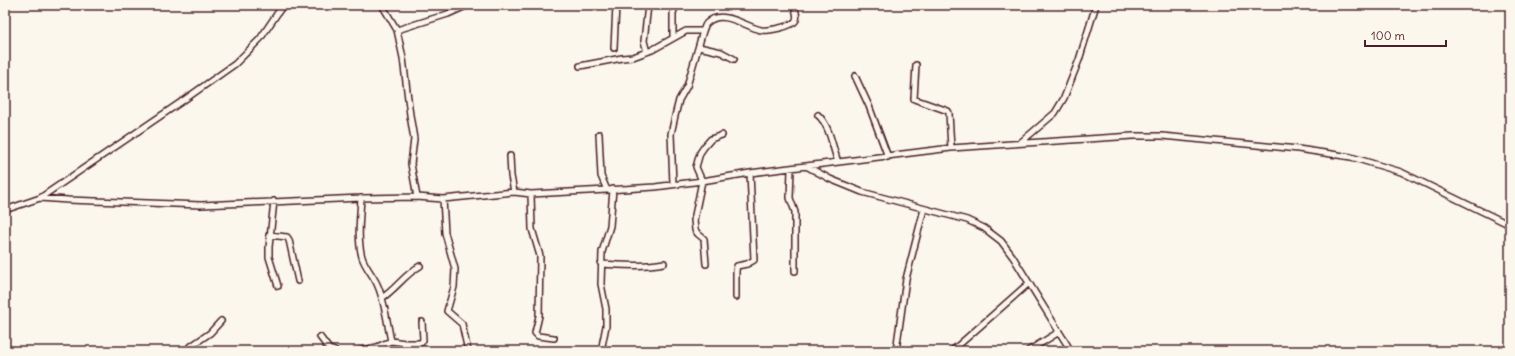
<svg xmlns="http://www.w3.org/2000/svg" width="1515" height="356" viewBox="0 0 1515 356" font-family="Delius,sans-serif">
<style>
.lines{fill:none;stroke-linecap:round;stroke-linejoin:round}
.street-casing{stroke:#4a1f2b;stroke-width:8}
.street{stroke:#fbf7ec;stroke-width:5}
</style>
<rect width="100%" height="100%" fill="#fbf7ec"/>
<filter id="ink" filterUnits="userSpaceOnUse"><feTurbulence type="fractalNoise" baseFrequency=".025" numOctaves="2"/><feDisplacementMap in="SourceGraphic" scale="8" xChannelSelector="R" yChannelSelector="G"/><feConvolveMatrix kernelMatrix="1 2 1 2 8 2 1 2 1" color-interpolation-filters="sRGB"/></filter>
<g filter="url(#ink)">
<g class="lines">
<g class="street-casing">
<path id="street" d="M382,5L397,30L403,58L410,115L414,139L411,164L417,197
M397,30L448,14L468,5
M673,38V13L676,5
M699,47L721,52L734,59
M614,48L616,5
M647,52L644,41L648,5
M916,65L914,99L948,111L949,113L951,148
M580,66L622,58L633,57L652,50L686,31H703
M855,76L869,106L888,157
M818,115C830,126 832,146 838,162
M599,134L601,176L607,190
M1020,143L1055,113L1064,98L1079,60L1096,5
M510,156L511,176L514,192
M808,167L830,179L862,192L967,220L984,228L1001,241L1013,257L1071,351
M791,169L790,198L795,212V271
M673,184L671,134L675,116L679,100L687,86L703,31C704,29 705,24 707,23C722,8 746,27 761,30C767,31 793,27 796,20C798,15 795,10 794,5
M531,194L532,229L540,256L539,316L535,333L538,336L554,338
M40,198L184,100L235,64L260,39L283,5
M361,198C360,217 357,239 362,257C365,267 373,275 377,284C385,301 387,323 391,341L405,343H421L423,340L422,322
M443,199L445,233L455,269L454,287L447,311L462,324L468,351
M274,201L269,247V257L278,286
M5,210L40,198L68,200L201,205L361,198L417,197L443,199L514,192L531,194L607,190L655,187L702,181L750,173L951,148L1133,136H1162L1298,149L1351,157L1401,172L1510,225
M269,235L287,237L289,240L298,281
M601,264C622,265 643,267 664,263
M706,264L704,239L698,234L695,230L694,220L702,181L696,167L700,153L704,147L711,139L722,135
M736,297V271L737,266L747,264L754,260L750,173
M382,298C396,289 405,274 420,266
M320,337L329,349L335,351
M184,351L210,333L221,321
M359,351L377,347L391,341
M601,351L606,326V309L601,284L602,252L610,226L613,189
M896,351L906,279L924,209
M952,351L1029,283
M1028,351L1059,332"/>
</g>
<use href="#street" class="street"/>
</g>
</g>
<rect width="1515" height="356" fill="none" stroke="#fbf7ec" stroke-width="20"/>
<rect x="10" y="10" width="1495" height="336" fill="none" stroke="#4a1f2b" stroke-width="1.5" filter="url(#ink)"/>
<path d="M1365 40v6h81v-6" fill="none" stroke="#4a1f2b" stroke-width="2"/>
<text x="1371" y="40" font-size="12" fill="#4a1f2b" stroke="#fbf7ec" stroke-width="3" paint-order="stroke">100 m</text>
</svg>
